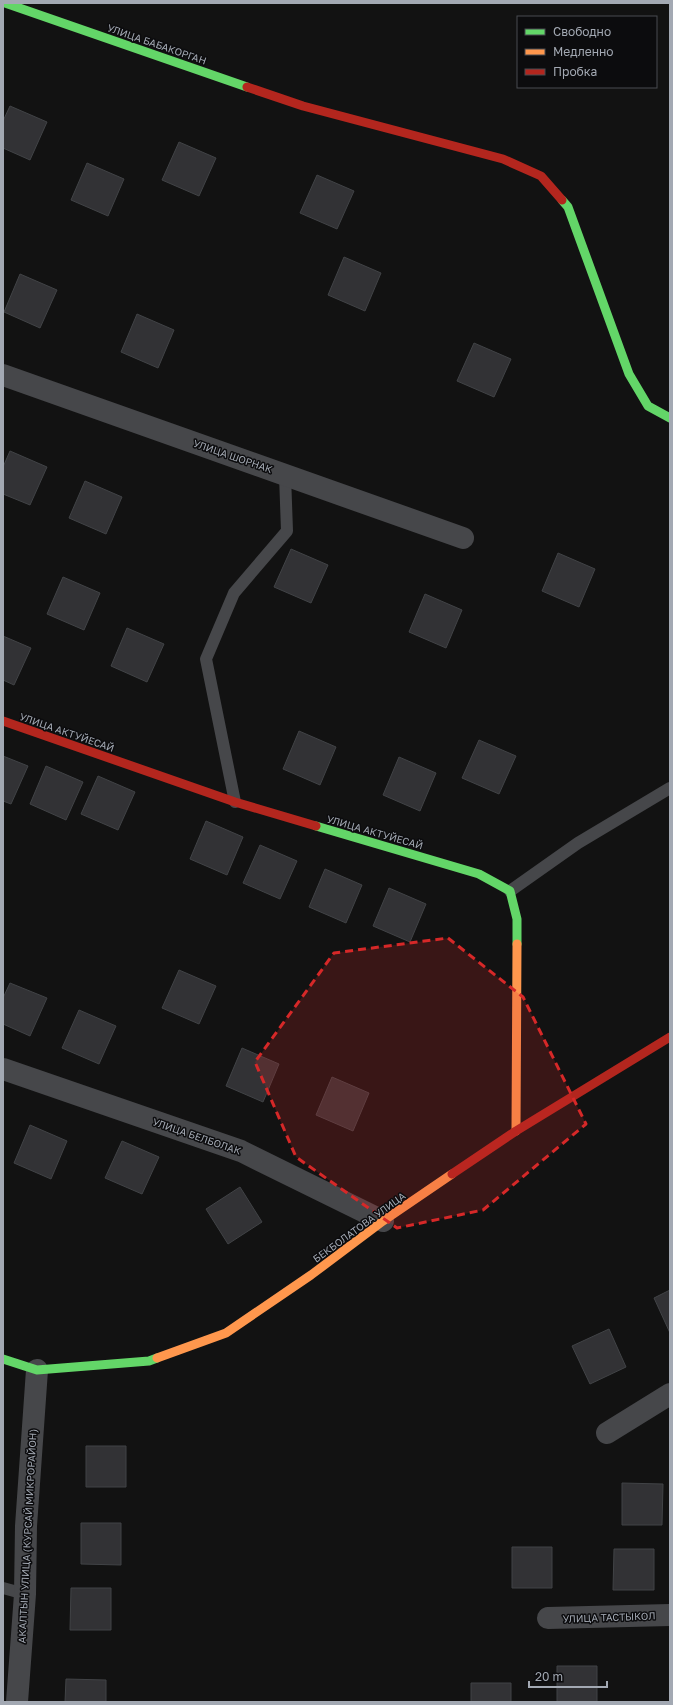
<svg xmlns="http://www.w3.org/2000/svg" width="673" height="1705" viewBox="0 0 673 1705" font-family="'Golos Text',sans-serif">
<style>
.building{fill:#323235;stroke:#414346}
.lines{fill:none;stroke-linecap:round;stroke-linejoin:round}
.lane{stroke:#46474a;stroke-width:12}
.street{stroke:#46474a;stroke-width:22}
.fast{stroke:#63d668;stroke-width:9}
.slow{stroke:#ff974d;stroke-width:9}
.jam{stroke:#b3261e;stroke-width:9}
.marked{fill:#d62828;fill-opacity:0.2;stroke:#d62828;stroke-width:3;stroke-dasharray:8 5;stroke-linejoin:round}
.labels{text-anchor:middle;dominant-baseline:central;stroke-width:3;stroke-linejoin:round;paint-order:stroke}
.street-label{font-size:10px;fill:#a3a9b3;stroke:#0c0c0e}
</style>
<rect width="100%" height="100%" fill="#121212"/>
<path class="building" d="M10,106L47,122L30,160L3,148V121Z
M179,142L216,158L199,196L162,180Z
M87,163L124,179L108,216L71,200Z
M317,175L354,191L337,229L300,213Z
M344,257L381,273L365,311L328,295Z
M20,274L57,290L40,328L4,312Z
M137,314L174,330L158,368L121,352Z
M474,343L511,359L494,397L457,381Z
M10,451L47,467L30,505L3,494V467Z
M85,481L122,497L106,534L69,518Z
M291,549L328,565L311,603L274,587Z
M558,553L595,569L579,607L542,591Z
M63,577L100,593L84,630L47,614Z
M425,594L462,610L446,648L409,632Z
M127,628L164,644L147,682L111,666Z
M3,636L31,648L14,685L3,680Z
M299,731L336,747L320,785L283,769Z
M479,740L516,756L499,794L462,778Z
M3,756L28,766L11,804L3,801Z
M399,757L436,773L420,811L383,795Z
M46,766L83,782L66,820L30,804Z
M98,776L135,792L118,830L81,814Z
M206,821L243,837L227,875L190,859Z
M260,845L297,861L280,899L243,883Z
M325,869L362,885L346,923L309,907Z
M389,888L426,904L410,942L373,926Z
M179,970L216,986L199,1024L162,1008Z
M10,983L47,998L30,1036L3,1024V998Z
M79,1010L116,1026L99,1064L62,1048Z
M242,1048L279,1064L263,1102L226,1086Z
M332,1077L369,1093L353,1131L316,1115Z
M30,1125L67,1141L51,1179L14,1163Z
M122,1141L159,1157L142,1194L105,1178Z
M240,1187L262,1222L228,1244L206,1209Z
M670,1290V1333L654,1298Z
M609,1329L626,1367L590,1384L572,1346Z
M86,1446H126V1487H86Z
M622,1483L663,1484L662,1525H622Z
M81,1523H121V1565L81,1564Z
M512,1547H552V1588H512Z
M614,1549H654V1590H613Z
M71,1588H111V1630H70Z
M557,1666H597V1702H557Z
M66,1679L106,1680V1702H65Z
M471,1683H511V1702H471Z"/>
<g class="lines">
<path class="lane" d="M235,802L206,659L234,593L287,531L285,475
M510,891L578,843L670,788
M3,1588L25,1594"/>
<path class="street" d="M3,375L463,538
M3,1069L241,1151L383,1221
M607,1433L670,1394
M548,1618L670,1615
M17,1702L25,1594L26,1526L37,1370"/>
<path class="fast" d="M5,3L247,87
M562,200L568,207L629,374L648,406L670,418
M316,826L479,874L510,891L517,919V944
M3,1359L37,1370L149,1361L157,1358"/>
<path class="slow" d="M516,1131L517,944
M157,1358L226,1333L311,1275L383,1221L452,1174"/>
<path class="jam" d="M247,87L303,106L503,159L541,176L562,200
M3,721L235,802L316,826
M452,1174L516,1131L670,1037"/>
</g>
<path class="marked" d="M448,938L523,997L586,1124L483,1210L397,1228L296,1157L255,1062L334,953Z"/>
<g class="labels">
<g class="street-label">
<text transform="translate(157 44) rotate(19)">УЛИЦА БАБАКОРГАН</text>
<text transform="translate(233 456) rotate(19)">УЛИЦА ШОРНАК</text>
<text transform="translate(67 732) rotate(19)">УЛИЦА АКТУЙЕСАЙ</text>
<text transform="translate(375 832) rotate(16)">УЛИЦА АКТУЙЕСАЙ</text>
<text transform="translate(197 1136) rotate(19)">УЛИЦА БЕЛБОЛАК</text>
<text transform="translate(359 1227) rotate(-36)">БЕКБОЛАТОВА УЛИЦА</text>
<text transform="translate(27 1536) rotate(-87)">АКАЛТЫН УЛИЦА (КУРСАЙ МИКРОРАЙОН)</text>
<text transform="translate(609 1617) rotate(-2)">УЛИЦА ТАСТЫКОЛ</text>
</g>
</g>
<rect width="673" height="1705" fill="none" stroke="#a3a9b3" stroke-width="8"/>
<rect x="517" y="16" width="140" height="72" fill="#0c0c0e" stroke="#484b50"/>
<rect x="525" y="29" width="20" height="6" fill="#63d668" stroke="#484b50"/>
<text x="553" y="36" font-size="12" fill="#a3a9b3">Свободно</text>
<rect x="525" y="49" width="20" height="6" fill="#ff974d" stroke="#484b50"/>
<text x="553" y="56" font-size="12" fill="#a3a9b3">Медленно</text>
<rect x="525" y="69" width="20" height="6" fill="#b3261e" stroke="#484b50"/>
<text x="553" y="76" font-size="12" fill="#a3a9b3">Пробка</text>
<path d="M529 1681v6h78v-6" fill="none" stroke="#a3a9b3" stroke-width="2"/>
<text x="535" y="1681" font-size="12" fill="#a3a9b3" stroke="#0c0c0e" stroke-width="3" paint-order="stroke">20 m</text>
</svg>
